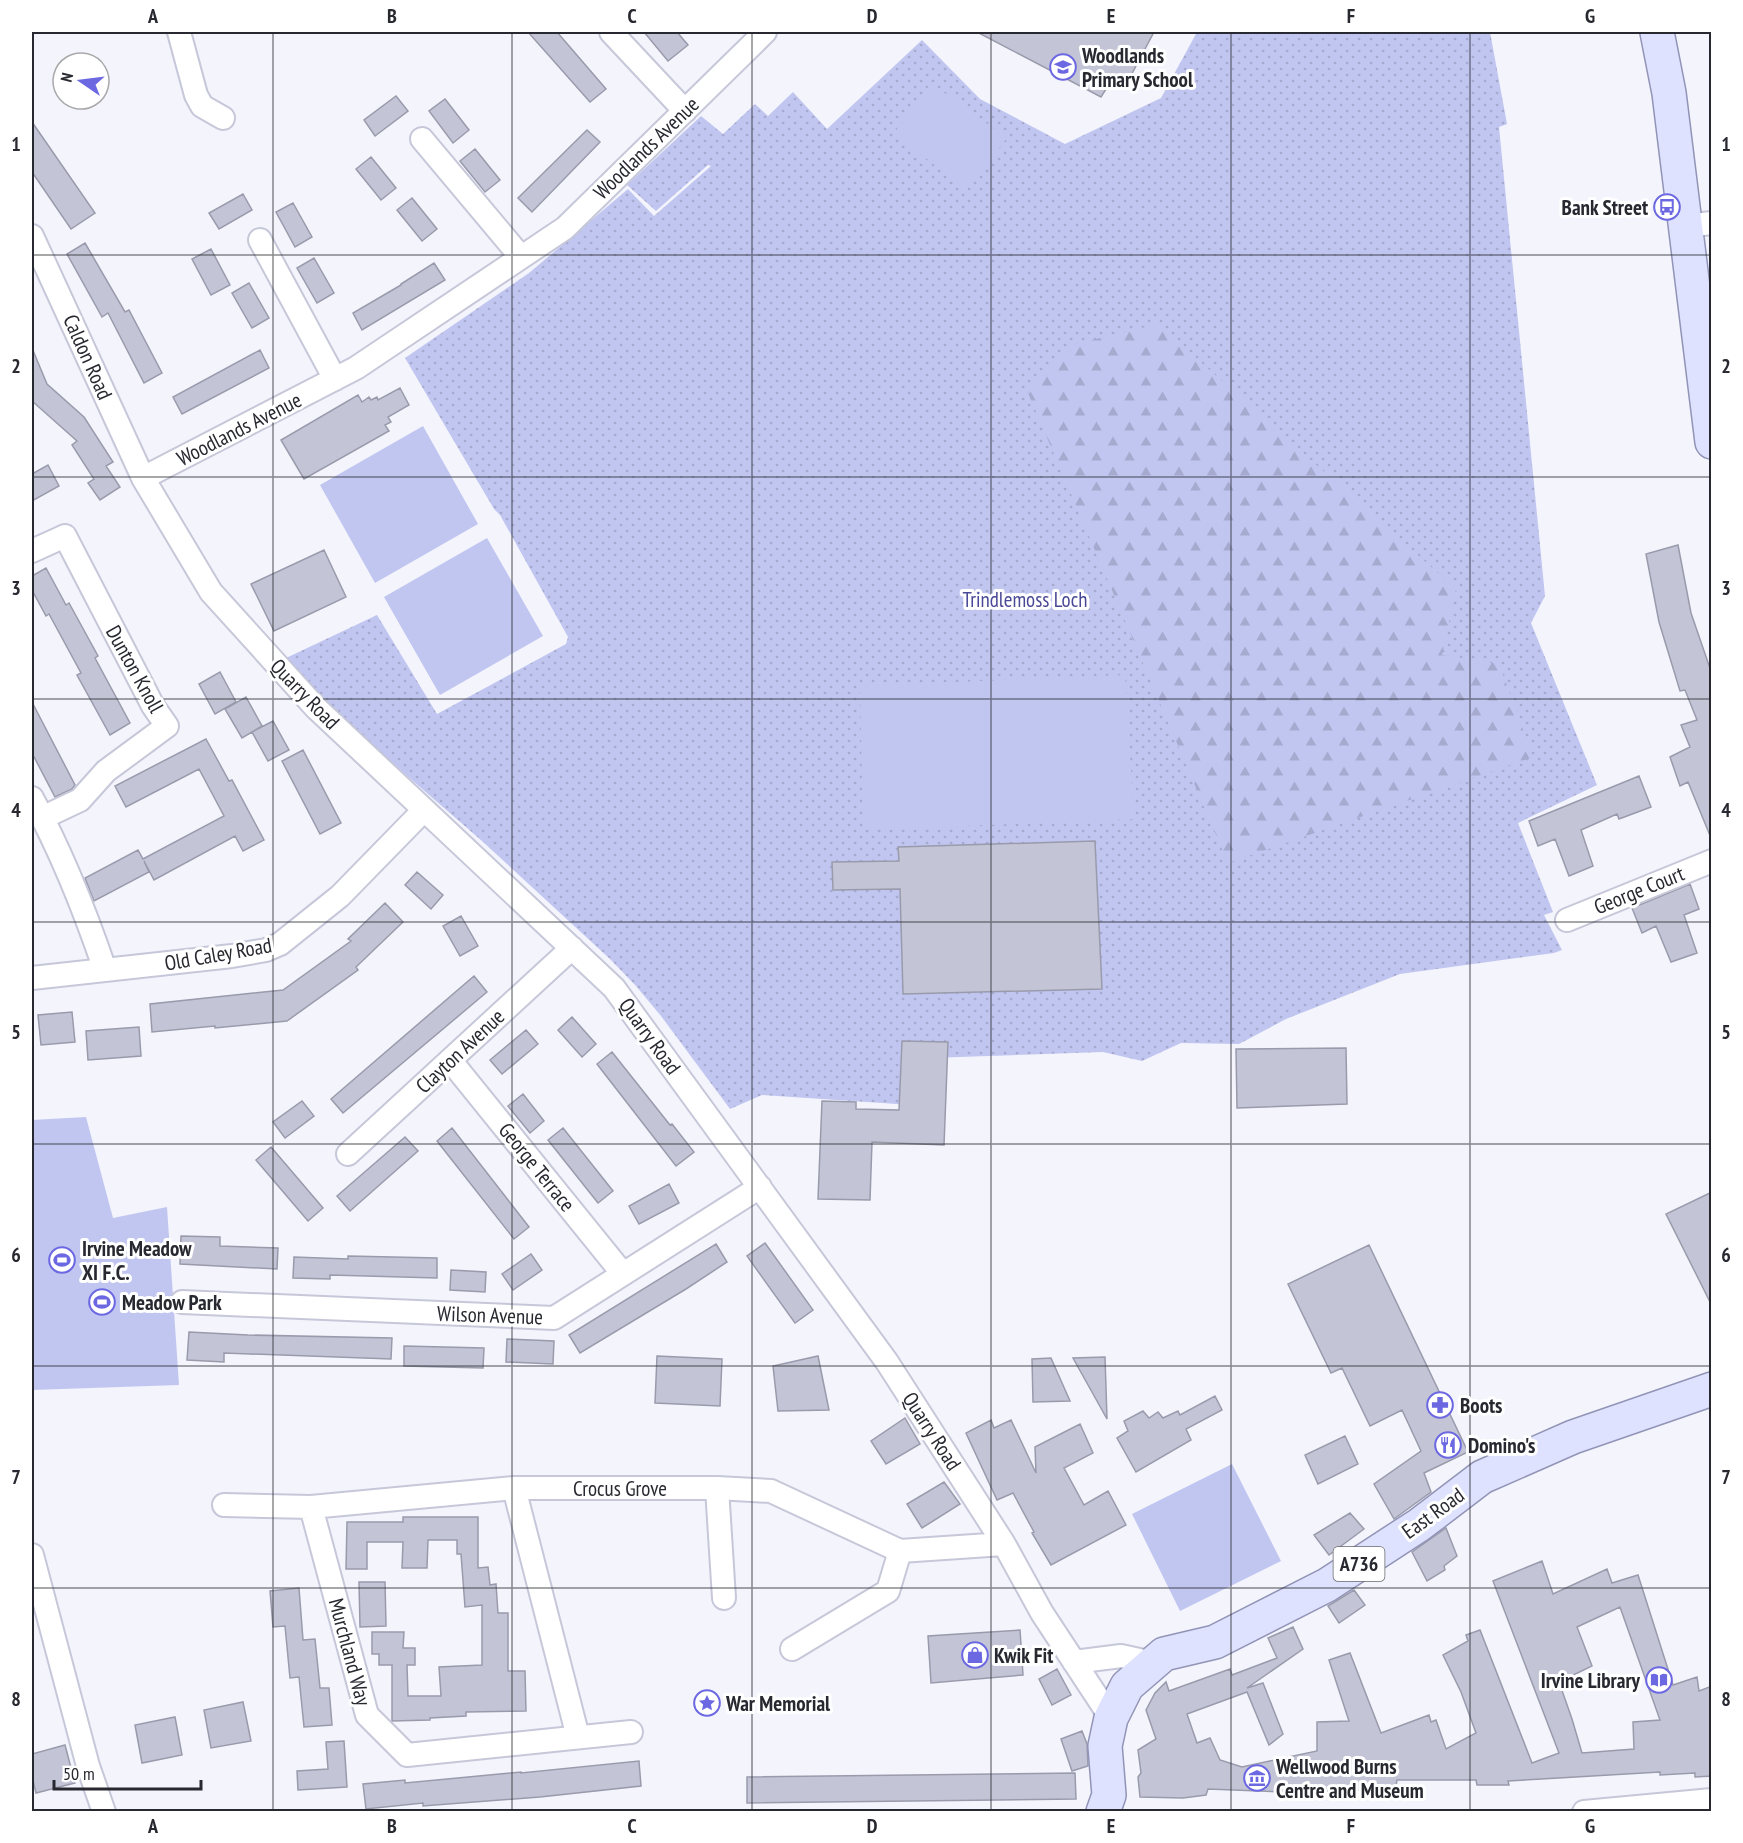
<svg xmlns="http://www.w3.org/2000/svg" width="1743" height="1843" viewBox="0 0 1743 1843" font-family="'PT Sans Narrow',sans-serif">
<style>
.green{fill:url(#green-dots)}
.forest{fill:url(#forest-firs)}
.pitch{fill:#c1c6f1}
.building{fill:#c3c5d6;stroke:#999bac;stroke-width:1.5;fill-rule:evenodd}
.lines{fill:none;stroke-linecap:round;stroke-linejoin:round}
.street-casing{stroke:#c6c8d9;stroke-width:26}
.primary-casing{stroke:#9194b6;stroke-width:36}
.street{stroke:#fff;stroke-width:22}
.primary{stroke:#dfe2fe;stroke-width:33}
.grid{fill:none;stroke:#282930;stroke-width:1.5;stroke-opacity:0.55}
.labels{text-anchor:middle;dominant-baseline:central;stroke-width:6;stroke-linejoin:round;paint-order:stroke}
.shield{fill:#fff;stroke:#68696e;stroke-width:1.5}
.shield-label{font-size:20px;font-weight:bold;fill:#282930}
.poi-label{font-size:21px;font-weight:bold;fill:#282930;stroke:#fff;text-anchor:start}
.street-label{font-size:21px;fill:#282930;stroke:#fff}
.park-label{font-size:21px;fill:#4a4997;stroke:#fff}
.neatline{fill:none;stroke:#282930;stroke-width:2}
.grid-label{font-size:20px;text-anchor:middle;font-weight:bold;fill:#282930}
</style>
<defs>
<pattern id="green-dots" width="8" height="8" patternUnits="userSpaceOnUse" patternTransform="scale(1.5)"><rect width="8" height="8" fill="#c1c6f1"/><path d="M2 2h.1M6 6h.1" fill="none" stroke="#a6aacf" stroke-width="1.8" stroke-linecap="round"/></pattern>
<pattern id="forest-firs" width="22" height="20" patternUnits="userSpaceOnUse" patternTransform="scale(1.5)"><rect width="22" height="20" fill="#c1c6f1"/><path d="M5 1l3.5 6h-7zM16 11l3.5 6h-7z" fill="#a6aacf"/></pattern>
</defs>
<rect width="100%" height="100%" fill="#f4f4fc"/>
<path class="green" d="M1197,32H1490L1507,124L1499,127L1545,596L1531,623L1597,785L1518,823L1553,912L1544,915L1562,950L1554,953L1400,974L1286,1019L1239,1044L1181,1043L1142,1061L1103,1052L930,1058L912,1105L762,1095L730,1109L661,1016L636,986L610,959L482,841L321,701L284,659L377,615L437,714L566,644L568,637L500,515L494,509L405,358L529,273L628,189L654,216L711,166L708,165L656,211L627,185L701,116L723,134L755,104L768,116L793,92L827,129L922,40L980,99L1065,144L1161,98Z"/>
<path class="forest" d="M1158,324L1456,589L1442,655L1499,664L1533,757L1228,863L1028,393L1067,346Z"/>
<path class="pitch" d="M931,83L1007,138L966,190L894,133Z
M423,426L478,524L375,583L320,485Z
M487,538L543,636L440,695L384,597Z
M1125,675L1134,819L863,830L860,686Z
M86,1117L113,1218L167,1207L179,1385L32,1390V1120Z
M1232,1464L1281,1561L1180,1611L1132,1514Z"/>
<path class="building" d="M528,32H557L606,89L590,102Z
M644,32H677L688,45L668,61Z
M977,32H1154L1128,81L1115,75L1101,97Z
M396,96L408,111L375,136L364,120Z
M445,99L469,130L453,143L429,111Z
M32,122L95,213L71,229L32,172Z
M587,130L600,142L532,212L518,198Z
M475,149L500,180L485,192L460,161Z
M371,157L396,188L381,200L356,169Z
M243,194L252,210L219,229L209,213Z
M412,198L437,229L422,241L397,210Z
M293,203L312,237L295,247L276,212Z
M85,243L125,312L129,310L162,373L144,383L108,313L102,317L67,254Z
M211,249L230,285L211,295L192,259Z
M314,258L334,293L317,303L297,268Z
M434,263L445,280L362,330L353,313L401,285V284Z
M249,283L269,318L252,328L232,293Z
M32,348L47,384L84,417L113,462L106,466L120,487L100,500L88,483L94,479L72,445L77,441L32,401Z
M260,350L269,368L182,414L173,397Z
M400,388L409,405L388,417L391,422L385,425L389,431L304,479L281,440L358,395L362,402L369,397L371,400L377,397L378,400Z
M48,465L59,486L32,501V474Z
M1678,545L1691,613L1712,674L1711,838L1688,782L1680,786L1670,757L1690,747L1681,725L1697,720L1685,690L1680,691L1659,622L1646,554Z
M324,550L346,597L274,631L251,584Z
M46,568L66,605L69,603L98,656L95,658L130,723L110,735L77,675L81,673L49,614L46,616L32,590V576Z
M220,672L236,702L215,714L199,684Z
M246,697L262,726L242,738L225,709Z
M32,702L75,785L72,789L55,797L32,753Z
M273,721L289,750L268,761L252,732Z
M206,739L229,781L232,780L264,840L243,851L235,836L154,880L144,861L149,872L94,901L85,878L138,850L143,859L224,816L199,769L126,807L115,786Z
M303,750L341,823L320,834L282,761Z
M1639,776L1651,807L1619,819L1617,814L1581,830L1593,866L1569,876L1555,839L1538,846L1529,821Z
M1095,841L1102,989L903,994L900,889L833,890L832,862L899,861L898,847Z
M417,872L443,895L431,909L405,885Z
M1690,884L1699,909L1684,915L1697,953L1671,962L1656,926L1642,933L1632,908Z
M385,903L403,922L356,967L358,970L287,1021L215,1028V1026L152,1032L150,1004L283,990L351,941L348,939Z
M461,916L478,946L460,956L443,926Z
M474,976L487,992L343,1113L331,1099Z
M72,1012L75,1042L41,1045L38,1015Z
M572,1017L596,1044L582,1057L558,1030Z
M139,1027L141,1056L88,1060L86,1031Z
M526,1030L538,1044L502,1074L490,1060Z
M902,1041L948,1042L944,1145L872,1142L870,1200L818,1199L822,1101L856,1102V1109L899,1110Z
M1346,1048L1347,1104L1237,1108L1236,1049Z
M612,1052L670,1125L672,1124L694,1152L676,1166L597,1064Z
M523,1094L544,1121L530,1133L508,1106Z
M302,1101L314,1116L285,1138L273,1122Z
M452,1128L529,1227L514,1239L437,1141Z
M563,1128L613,1191L598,1203L548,1140Z
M405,1137L418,1151L350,1211L337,1196Z
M271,1147L323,1208L308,1221L256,1160Z
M669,1184L679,1203L639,1224L629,1206Z
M1712,1192V1306L1666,1214Z
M181,1236L220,1237V1246L278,1248L277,1269L180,1264Z
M765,1243L813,1310L795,1323L747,1256Z
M716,1244L727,1262L686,1289L580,1353L569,1335Z
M1369,1245L1468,1452L1424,1473L1431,1492L1394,1519L1374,1484L1421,1451L1402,1410L1370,1426L1342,1368L1331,1373L1288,1284Z
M531,1254L542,1270L513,1290L502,1274Z
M348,1256L437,1258V1278L330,1275V1279L293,1278L294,1257L348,1259Z
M451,1270L486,1272L485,1292L450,1290Z
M189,1332L248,1335L392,1338L391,1359L224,1353V1362L187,1360Z
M507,1339L554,1341L553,1364L506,1362Z
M404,1346L484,1348L483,1368L404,1366Z
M657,1356L722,1359L720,1406L655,1403Z
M818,1356L829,1410L778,1411L773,1366Z
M1105,1357L1107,1419L1073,1358Z
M1051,1358L1070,1401L1033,1402L1032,1359Z
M1215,1396L1222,1410L1186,1429L1191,1440L1136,1472L1117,1438L1128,1431L1124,1421L1143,1411L1149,1418L1158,1412L1163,1418L1178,1411L1180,1415Z
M905,1418L920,1444L886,1464L871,1441Z
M991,1420L994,1428L1011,1420L1036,1473L1035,1447L1080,1424L1093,1453L1064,1468L1084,1505L1108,1491L1126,1525L1051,1565L1032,1533L1034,1532L1013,1493L997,1500L966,1433Z
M1345,1436L1358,1464L1318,1484L1305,1455Z
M944,1482L960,1504L922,1528L907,1504Z
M1350,1513L1364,1529L1329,1555L1314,1535Z
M403,1517H478V1568L488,1567L490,1585L496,1584L498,1613H508V1671H525L526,1711L466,1712V1716L430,1718V1720L392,1721V1665H379V1654H372V1632H404L403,1648H415V1665H407L408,1696H441L439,1667L482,1665V1605L465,1607L461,1554H457V1540H428L427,1568H402L403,1542H367V1569H346L347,1522H403Z
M1446,1528L1457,1556L1444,1566L1445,1570L1427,1581L1412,1552Z
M1542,1561L1553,1594L1607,1569L1612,1583L1638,1575L1673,1685L1697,1677L1699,1691L1712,1686V1776L1695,1777V1773L1660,1775V1772L1508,1781L1509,1785H1477L1476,1780H1397L1396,1786L1362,1787L1363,1790L1312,1792V1788L1285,1792L1208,1789L1206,1795L1183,1798L1140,1797L1138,1777L1141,1773L1138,1750L1156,1739L1146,1710L1155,1693L1166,1682L1169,1691L1230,1669L1232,1675L1277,1658L1268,1638L1293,1627L1303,1649L1247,1688L1263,1683L1283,1734L1269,1745L1247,1692L1187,1714L1197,1743L1210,1738L1220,1760L1242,1767L1317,1751V1722L1349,1721L1329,1660L1350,1653L1381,1733L1429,1715L1431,1722L1436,1720L1446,1749L1476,1733L1461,1692L1443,1655L1468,1641L1466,1635L1480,1630L1532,1763L1559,1753L1493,1581ZM1620,1607L1660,1720L1633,1722L1634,1749L1582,1753L1572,1719L1559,1682L1592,1666L1577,1627Z
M359,1582H385L386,1626L360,1627Z
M299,1588L303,1640L315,1639L320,1688H329L332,1725L304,1727L299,1677L290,1678L285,1626L273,1627L270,1591Z
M1354,1590L1365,1605L1339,1623L1328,1606Z
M1020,1630L1023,1675L931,1683L928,1636Z
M1057,1669L1071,1695L1052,1705L1039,1679Z
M243,1702L251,1741L211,1748L204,1710Z
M175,1717L182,1755L142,1763L135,1725Z
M1082,1731L1087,1744L1088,1766L1072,1771L1061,1739Z
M344,1741L347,1787L298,1790L297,1771L328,1769L326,1742Z
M65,1745L75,1783L36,1793L32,1776V1754Z
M639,1761L641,1786L540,1797L423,1806V1803L366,1809L363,1784L405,1780V1783L521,1772V1773Z
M1075,1773L1076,1799L747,1803V1777Z"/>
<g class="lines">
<g class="street-casing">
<path id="street" d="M179,32L196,95L202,106L223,118
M611,32L685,111
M422,139L521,257
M1685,226L1712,223
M32,236L143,478L211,592L316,708L614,988L887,1362L1004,1544L1042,1613L1111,1718
M260,240L335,379
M143,478L356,368L565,228L765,32
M32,551L65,536L153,706L167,726L106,771L80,800L42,818
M32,798C62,853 85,911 105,970
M1567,920L1712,861
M32,978L232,956L266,950L280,944L340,896L424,810
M450,1060L623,1274
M348,1154L572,948
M182,1302L554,1318L760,1187
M514,1488L578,1737
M717,1488L724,1598
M224,1505L311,1507L514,1488H717L771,1491L900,1551L1004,1544
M311,1507L367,1715L407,1755L631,1732
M32,1555L88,1766L104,1812
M792,1649L888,1591L900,1551
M1074,1662L1121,1656L1153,1663
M1584,1812L1712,1800"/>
</g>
<g class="primary-casing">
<path id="primary" d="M1657,32L1669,93L1712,442
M1103,1812L1109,1795L1105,1746L1111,1718L1127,1686L1164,1654L1215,1642L1327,1585L1419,1525L1482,1477L1573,1437L1712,1389"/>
</g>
<use href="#street" class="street"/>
<use href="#primary" class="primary"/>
</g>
<path class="grid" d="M273,32V1812M512,32V1812M752,32V1812M991,32V1812M1231,32V1812M1470,32V1812M32,255H1712M32,477H1712M32,699H1712M32,922H1712M32,1144H1712M32,1366H1712M32,1588H1712"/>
<defs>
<g id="school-ring" transform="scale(1.35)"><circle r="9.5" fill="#fff" stroke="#6c68e2" stroke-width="1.5"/><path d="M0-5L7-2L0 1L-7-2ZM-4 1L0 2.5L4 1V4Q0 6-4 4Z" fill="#6c68e2"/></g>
<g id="bus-ring" transform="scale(1.35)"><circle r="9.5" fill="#fff" stroke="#6c68e2" stroke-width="1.5"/><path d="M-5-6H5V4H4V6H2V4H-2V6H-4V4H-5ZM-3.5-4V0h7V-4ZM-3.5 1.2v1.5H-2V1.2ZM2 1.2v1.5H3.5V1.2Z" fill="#6c68e2"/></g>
<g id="stadium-ring" transform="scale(1.35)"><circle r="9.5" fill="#fff" stroke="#6c68e2" stroke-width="1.5"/><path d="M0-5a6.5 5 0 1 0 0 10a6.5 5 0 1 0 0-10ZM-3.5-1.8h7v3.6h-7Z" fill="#6c68e2"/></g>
<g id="pharmacy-ring" transform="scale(1.35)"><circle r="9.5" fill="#fff" stroke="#6c68e2" stroke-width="1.5"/><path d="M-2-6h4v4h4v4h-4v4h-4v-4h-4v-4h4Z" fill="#6c68e2"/></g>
<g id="restaurant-ring" transform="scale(1.35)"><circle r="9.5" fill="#fff" stroke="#6c68e2" stroke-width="1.5"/><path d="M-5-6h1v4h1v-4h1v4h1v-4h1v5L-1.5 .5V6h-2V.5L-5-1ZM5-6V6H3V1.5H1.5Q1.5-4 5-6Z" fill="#6c68e2"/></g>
<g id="shop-ring" transform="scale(1.35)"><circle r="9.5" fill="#fff" stroke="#6c68e2" stroke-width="1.5"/><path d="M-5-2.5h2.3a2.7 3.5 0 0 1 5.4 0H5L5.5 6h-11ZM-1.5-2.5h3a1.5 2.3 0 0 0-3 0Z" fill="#6c68e2"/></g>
<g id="library-ring" transform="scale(1.35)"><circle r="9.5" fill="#fff" stroke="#6c68e2" stroke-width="1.5"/><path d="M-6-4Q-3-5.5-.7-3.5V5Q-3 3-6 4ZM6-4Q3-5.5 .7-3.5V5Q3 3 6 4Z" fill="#6c68e2"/></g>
<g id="sight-ring" transform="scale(1.35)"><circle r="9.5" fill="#fff" stroke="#6c68e2" stroke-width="1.5"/><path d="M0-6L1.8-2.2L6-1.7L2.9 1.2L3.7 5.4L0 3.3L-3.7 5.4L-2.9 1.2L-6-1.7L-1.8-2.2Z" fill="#6c68e2"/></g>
<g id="museum-ring" transform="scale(1.35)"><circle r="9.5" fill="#fff" stroke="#6c68e2" stroke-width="1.5"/><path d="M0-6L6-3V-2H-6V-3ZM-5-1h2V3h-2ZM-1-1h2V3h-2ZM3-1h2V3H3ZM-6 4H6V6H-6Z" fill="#6c68e2"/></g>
</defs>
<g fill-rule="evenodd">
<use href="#school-ring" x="1063" y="67"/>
<use href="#bus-ring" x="1667" y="207"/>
<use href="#stadium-ring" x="62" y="1260"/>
<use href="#stadium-ring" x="102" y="1302"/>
<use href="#pharmacy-ring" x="1440" y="1405"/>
<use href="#restaurant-ring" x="1448" y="1445"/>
<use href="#shop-ring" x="975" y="1655"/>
<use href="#library-ring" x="1659" y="1680"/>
<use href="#sight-ring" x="707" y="1703"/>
<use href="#museum-ring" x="1257" y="1778"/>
</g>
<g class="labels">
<rect class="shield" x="1333.5" y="1547" width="51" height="34" rx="4.5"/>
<g class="shield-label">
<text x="1359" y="1564">A736</text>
</g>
<g class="poi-label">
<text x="1082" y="55">Woodlands<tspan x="1082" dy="24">Primary School</tspan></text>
<text x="1648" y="207" text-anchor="end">Bank Street</text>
<text x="82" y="1248">Irvine Meadow<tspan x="82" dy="24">XI F.C.</tspan></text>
<text x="122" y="1302">Meadow Park</text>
<text x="1460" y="1405">Boots</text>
<text x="1468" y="1445">Domino's</text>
<text x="994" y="1655">Kwik Fit</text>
<text x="1640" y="1680" text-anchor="end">Irvine Library</text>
<text x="726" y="1703">War Memorial</text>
<text x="1276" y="1766">Wellwood Burns<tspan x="1276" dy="24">Centre and Museum</tspan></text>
</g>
<g class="street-label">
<text transform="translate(646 148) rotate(-44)">Woodlands Avenue</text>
<text transform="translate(88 357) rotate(66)">Caldon Road</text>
<text transform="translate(239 429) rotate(-27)">Woodlands Avenue</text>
<text transform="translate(135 669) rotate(61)">Dunton Knoll</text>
<text transform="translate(305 694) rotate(46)">Quarry Road</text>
<text transform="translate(1639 890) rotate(-22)">George Court</text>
<text transform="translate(218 954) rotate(-10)">Old Caley Road</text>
<text transform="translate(650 1036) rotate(54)">Quarry Road</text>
<text transform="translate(460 1051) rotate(-43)">Clayton Avenue</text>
<text transform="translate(537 1167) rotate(51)">George Terrace</text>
<text transform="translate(490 1315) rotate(2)">Wilson Avenue</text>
<text transform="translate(932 1431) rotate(57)">Quarry Road</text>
<text x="620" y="1488">Crocus Grove</text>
<text transform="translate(1433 1513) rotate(-36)">East Road</text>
<text transform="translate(350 1652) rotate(75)">Murchland Way</text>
</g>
<g class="park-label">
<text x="1025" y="599">Trindlemoss Loch</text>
</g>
</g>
<rect width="1743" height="1843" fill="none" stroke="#ffffff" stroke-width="66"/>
<g transform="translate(81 81) rotate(284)"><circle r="28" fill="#ffffff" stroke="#a9a9ac" stroke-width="1.5"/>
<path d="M0-4.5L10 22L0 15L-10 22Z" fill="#6c68e2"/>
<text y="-9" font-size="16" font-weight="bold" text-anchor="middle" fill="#282930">N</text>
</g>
<path d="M54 1780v9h147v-9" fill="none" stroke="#282930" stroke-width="3"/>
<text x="63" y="1780" font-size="18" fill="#282930" stroke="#ffffff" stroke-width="4.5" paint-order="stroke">50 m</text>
<rect x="33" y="33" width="1677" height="1777" class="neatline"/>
<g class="grid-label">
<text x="153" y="23">A</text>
<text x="392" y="23">B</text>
<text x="632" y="23">C</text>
<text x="872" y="23">D</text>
<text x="1111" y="23">E</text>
<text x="1351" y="23">F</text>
<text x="1590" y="23">G</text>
<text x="16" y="151">1</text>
<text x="1726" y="151">1</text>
<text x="16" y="373">2</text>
<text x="1726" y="373">2</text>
<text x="16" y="595">3</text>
<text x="1726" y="595">3</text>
<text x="16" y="817">4</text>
<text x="1726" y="817">4</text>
<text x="16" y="1039">5</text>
<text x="1726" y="1039">5</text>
<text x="16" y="1262">6</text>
<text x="1726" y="1262">6</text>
<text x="16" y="1484">7</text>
<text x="1726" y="1484">7</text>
<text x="16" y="1706">8</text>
<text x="1726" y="1706">8</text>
<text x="153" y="1833">A</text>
<text x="392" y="1833">B</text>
<text x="632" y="1833">C</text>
<text x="872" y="1833">D</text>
<text x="1111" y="1833">E</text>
<text x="1351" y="1833">F</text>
<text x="1590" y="1833">G</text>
</g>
</svg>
